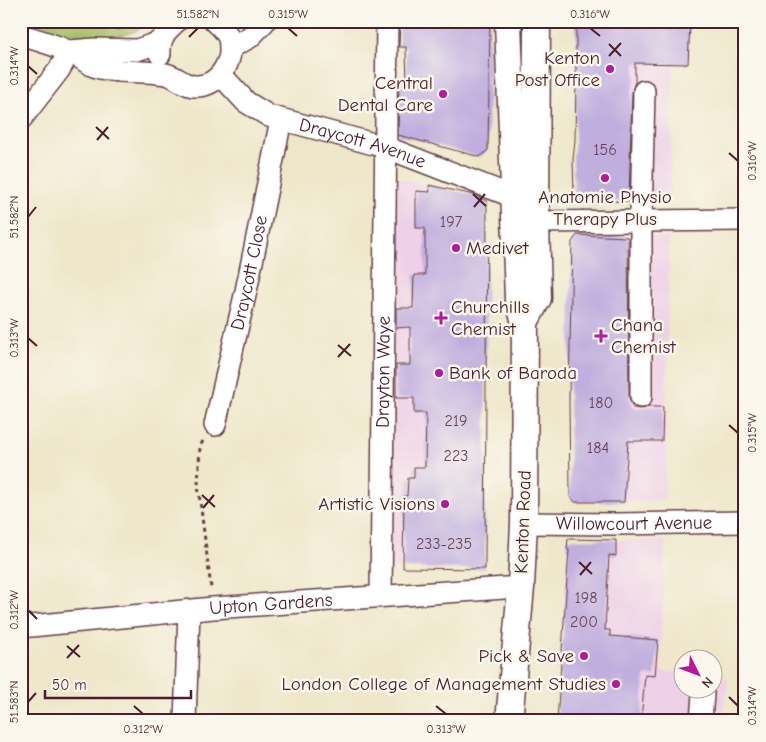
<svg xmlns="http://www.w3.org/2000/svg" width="766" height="742" viewBox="0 0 766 742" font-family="'Comic Neue',sans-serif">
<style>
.built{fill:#eed0e7}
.green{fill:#a5c168;stroke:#78704a}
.building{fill:#c0aede}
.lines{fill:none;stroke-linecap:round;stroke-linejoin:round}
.minor-casing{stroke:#633d43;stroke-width:24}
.major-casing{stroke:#633d43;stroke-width:29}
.path{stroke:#633d43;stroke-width:3;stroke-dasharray:4 4;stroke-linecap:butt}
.minor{stroke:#fff;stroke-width:21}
.major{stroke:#fff;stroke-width:26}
.ticks{fill:none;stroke:#4a1f2b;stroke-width:2}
.poi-dot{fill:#b5179e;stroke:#fbf7ec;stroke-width:2}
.labels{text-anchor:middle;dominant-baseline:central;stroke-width:5;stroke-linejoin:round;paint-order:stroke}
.number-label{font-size:16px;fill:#684358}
.poi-label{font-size:19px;fill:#4a1f2b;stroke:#fbf7ec;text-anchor:end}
.street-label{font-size:19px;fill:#4a1f2b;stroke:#fbf7ec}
.neatline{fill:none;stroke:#4a1f2b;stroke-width:2}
.ticks-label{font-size:12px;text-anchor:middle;fill:#4a1f2b}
</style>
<rect width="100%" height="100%" fill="#fbf7ec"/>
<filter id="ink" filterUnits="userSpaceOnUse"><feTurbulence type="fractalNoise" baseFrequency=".02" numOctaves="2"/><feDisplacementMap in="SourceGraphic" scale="10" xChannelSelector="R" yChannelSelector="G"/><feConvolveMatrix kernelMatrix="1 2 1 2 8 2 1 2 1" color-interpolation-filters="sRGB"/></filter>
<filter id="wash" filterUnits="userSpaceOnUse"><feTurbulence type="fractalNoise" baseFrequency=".0096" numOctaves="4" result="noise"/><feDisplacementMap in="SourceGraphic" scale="20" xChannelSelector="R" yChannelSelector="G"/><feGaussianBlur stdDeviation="1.12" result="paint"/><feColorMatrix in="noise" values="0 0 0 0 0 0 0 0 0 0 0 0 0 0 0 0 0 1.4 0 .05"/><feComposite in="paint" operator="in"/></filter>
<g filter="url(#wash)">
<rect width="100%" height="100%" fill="#eee7ca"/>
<path class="built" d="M576,21H690L688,64H673L670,200L583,202L574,196L573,160L575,140L576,79Z
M391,177L483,197L487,201L485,569L390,568Z
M577,235L669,237L665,499L624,502H575L570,496Z
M575,539L665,541L660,671L683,674L684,690H714V678L729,679L722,721H557L569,545Z"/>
<path class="green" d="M29,21H144L140,29C103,46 65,35 29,21Z"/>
<g id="blocks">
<path class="building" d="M400,21H490L488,150L480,157L398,135L399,85H407L406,47H399Z
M576,21H690L688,64L635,63V82L632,91L629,201L583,202L574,196L573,159L575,141L576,79Z
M429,185L474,195L487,201L485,569L403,568L404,496H407L408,478H414V467H425L426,413H414V398H396V365H410V327L396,328V308H413L414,275H425V228H416V191L430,192Z
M577,235L628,237L629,397L633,408L641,409L648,407H663L662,441H628L624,502H575L570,496L569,398L572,242Z
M568,539L616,540V556L609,555L605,630H610V636L658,640L655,676L645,675L641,721H557L569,550L567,549Z"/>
</g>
</g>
<g filter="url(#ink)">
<use href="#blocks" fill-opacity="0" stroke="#633d43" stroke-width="1"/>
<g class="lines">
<g class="minor-casing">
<g id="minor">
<path d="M21,35C37,40 53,44 68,51C78,54 85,63 94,66C117,74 143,70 166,74C176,76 183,85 194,86C218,88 235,61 229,39C227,31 220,26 215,21"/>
<path d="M230,48L250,37L265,21"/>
<path d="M70,51L94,49L137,50L160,42"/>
<path d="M160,54C159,39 165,31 177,21"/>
<path id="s1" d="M221,75L246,102L269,116L385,147L514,197"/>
<path d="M21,119L59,70L70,51"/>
<path d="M536,222L745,220"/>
<path d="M641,397V221L644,91"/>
<path id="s2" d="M215,425L246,291L281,120"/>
<path id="s3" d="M524,523L616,524L745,522"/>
<path id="s4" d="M381,596L387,21"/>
<path id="s5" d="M21,627L213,608L521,587"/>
<path d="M185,721L189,611"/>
<path d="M701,721L703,694"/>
</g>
</g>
<g class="major-casing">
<path id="major" d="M508,21L518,299L525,322L524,523L521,587L509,721
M525,322L538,298L536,222L537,21"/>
</g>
<path class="path" d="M115,21L119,30
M203,441L200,446L198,485L211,588"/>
<use href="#minor" class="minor"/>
<use href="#major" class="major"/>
</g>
</g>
<path class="ticks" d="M288,28L297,36M590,28L600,36M189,37L198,28M609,44L621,56M609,56L621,43M28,66L37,74M96,127L109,139M97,140L108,127M729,153L738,161M473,194L486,206M474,207L485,194M28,217L36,207M28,338L37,346M338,345L351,356M338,357L350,344M729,425L738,433M202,495L215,507M203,508L214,495M579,562L592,574M580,575L591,562M28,610L37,619M67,646L80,657M67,658L79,645M729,697L738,706M28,702L36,693M134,706L143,714M436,706L446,714"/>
<g class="poi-dot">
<circle cx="610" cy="69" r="5"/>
<circle cx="443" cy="94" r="5"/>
<circle cx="605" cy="178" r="5"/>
<circle cx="456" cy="248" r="5"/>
<path d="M438.5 310.5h5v5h5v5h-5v5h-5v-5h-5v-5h5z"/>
<path d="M598.5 328.5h5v5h5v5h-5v5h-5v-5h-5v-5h5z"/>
<circle cx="439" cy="373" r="5"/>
<circle cx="445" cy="504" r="5"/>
<circle cx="584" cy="656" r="5"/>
<circle cx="616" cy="684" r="5"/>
</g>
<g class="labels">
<g class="number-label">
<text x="605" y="150">156</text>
<text x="451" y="222">197</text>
<text x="601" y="403">180</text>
<text x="456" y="421">219</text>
<text x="598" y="448">184</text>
<text x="456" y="456">223</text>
<text x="444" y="544">233-235</text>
<text x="586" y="598">198</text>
<text x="584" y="622">200</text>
</g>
<g class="poi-label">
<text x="600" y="58">Kenton<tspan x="600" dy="22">Post Office</tspan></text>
<text x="433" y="83">Central<tspan x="433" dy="22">Dental Care</tspan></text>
<text x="605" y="197" text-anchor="middle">Anatomie Physio<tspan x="605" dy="22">Therapy Plus</tspan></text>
<text x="466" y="248" text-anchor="start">Medivet</text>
<text x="451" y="307" text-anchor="start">Churchills<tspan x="451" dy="22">Chemist</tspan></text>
<text x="611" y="325" text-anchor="start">Chana<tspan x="611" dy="22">Chemist</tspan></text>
<text x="449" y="373" text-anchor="start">Bank of Baroda</text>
<text x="435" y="504">Artistic Visions</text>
<text x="574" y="656">Pick &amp; Save</text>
<text x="606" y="684">London College of Management Studies</text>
</g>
<g class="street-label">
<text stroke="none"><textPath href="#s1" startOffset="161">Draycott Avenue</textPath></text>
<text stroke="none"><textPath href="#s2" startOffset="156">Draycott Close</textPath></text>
<text stroke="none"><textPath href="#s4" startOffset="224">Drayton Waye</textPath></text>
<text transform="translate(523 522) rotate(-88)">Kenton Road</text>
<text stroke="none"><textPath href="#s3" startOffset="110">Willowcourt Avenue</textPath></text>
<text stroke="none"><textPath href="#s5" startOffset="251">Upton Gardens</textPath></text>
</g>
</g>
<rect width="766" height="742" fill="none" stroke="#fbf7ec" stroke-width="55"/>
<g transform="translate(698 674) rotate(132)"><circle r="24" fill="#fbf7ec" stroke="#b4a19f"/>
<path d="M0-4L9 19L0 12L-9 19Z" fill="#b5179e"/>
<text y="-8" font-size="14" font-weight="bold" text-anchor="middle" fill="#4a1f2b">N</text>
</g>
<path d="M45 690v8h146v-8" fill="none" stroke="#4a1f2b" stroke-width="2.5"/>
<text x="52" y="690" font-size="15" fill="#4a1f2b" stroke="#fbf7ec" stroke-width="4" paint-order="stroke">50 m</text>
<rect x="28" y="28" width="710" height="686" class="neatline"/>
<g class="ticks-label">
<text x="198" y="18">51.582°N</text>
<text x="288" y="18">0.315°W</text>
<text x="590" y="18">0.316°W</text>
<text transform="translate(14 66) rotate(-90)" y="4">0.314°W</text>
<text transform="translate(752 161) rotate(-90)" y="4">0.316°W</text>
<text transform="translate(14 217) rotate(-90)" y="4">51.582°N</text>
<text transform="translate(14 338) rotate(-90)" y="4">0.313°W</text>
<text transform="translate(752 433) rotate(-90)" y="4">0.315°W</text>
<text transform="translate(14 610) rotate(-90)" y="4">0.312°W</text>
<text transform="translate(14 702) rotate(-90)" y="4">51.583°N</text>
<text transform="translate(752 706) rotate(-90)" y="4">0.314°W</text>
<text x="143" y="733">0.312°W</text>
<text x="446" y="733">0.313°W</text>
</g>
</svg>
